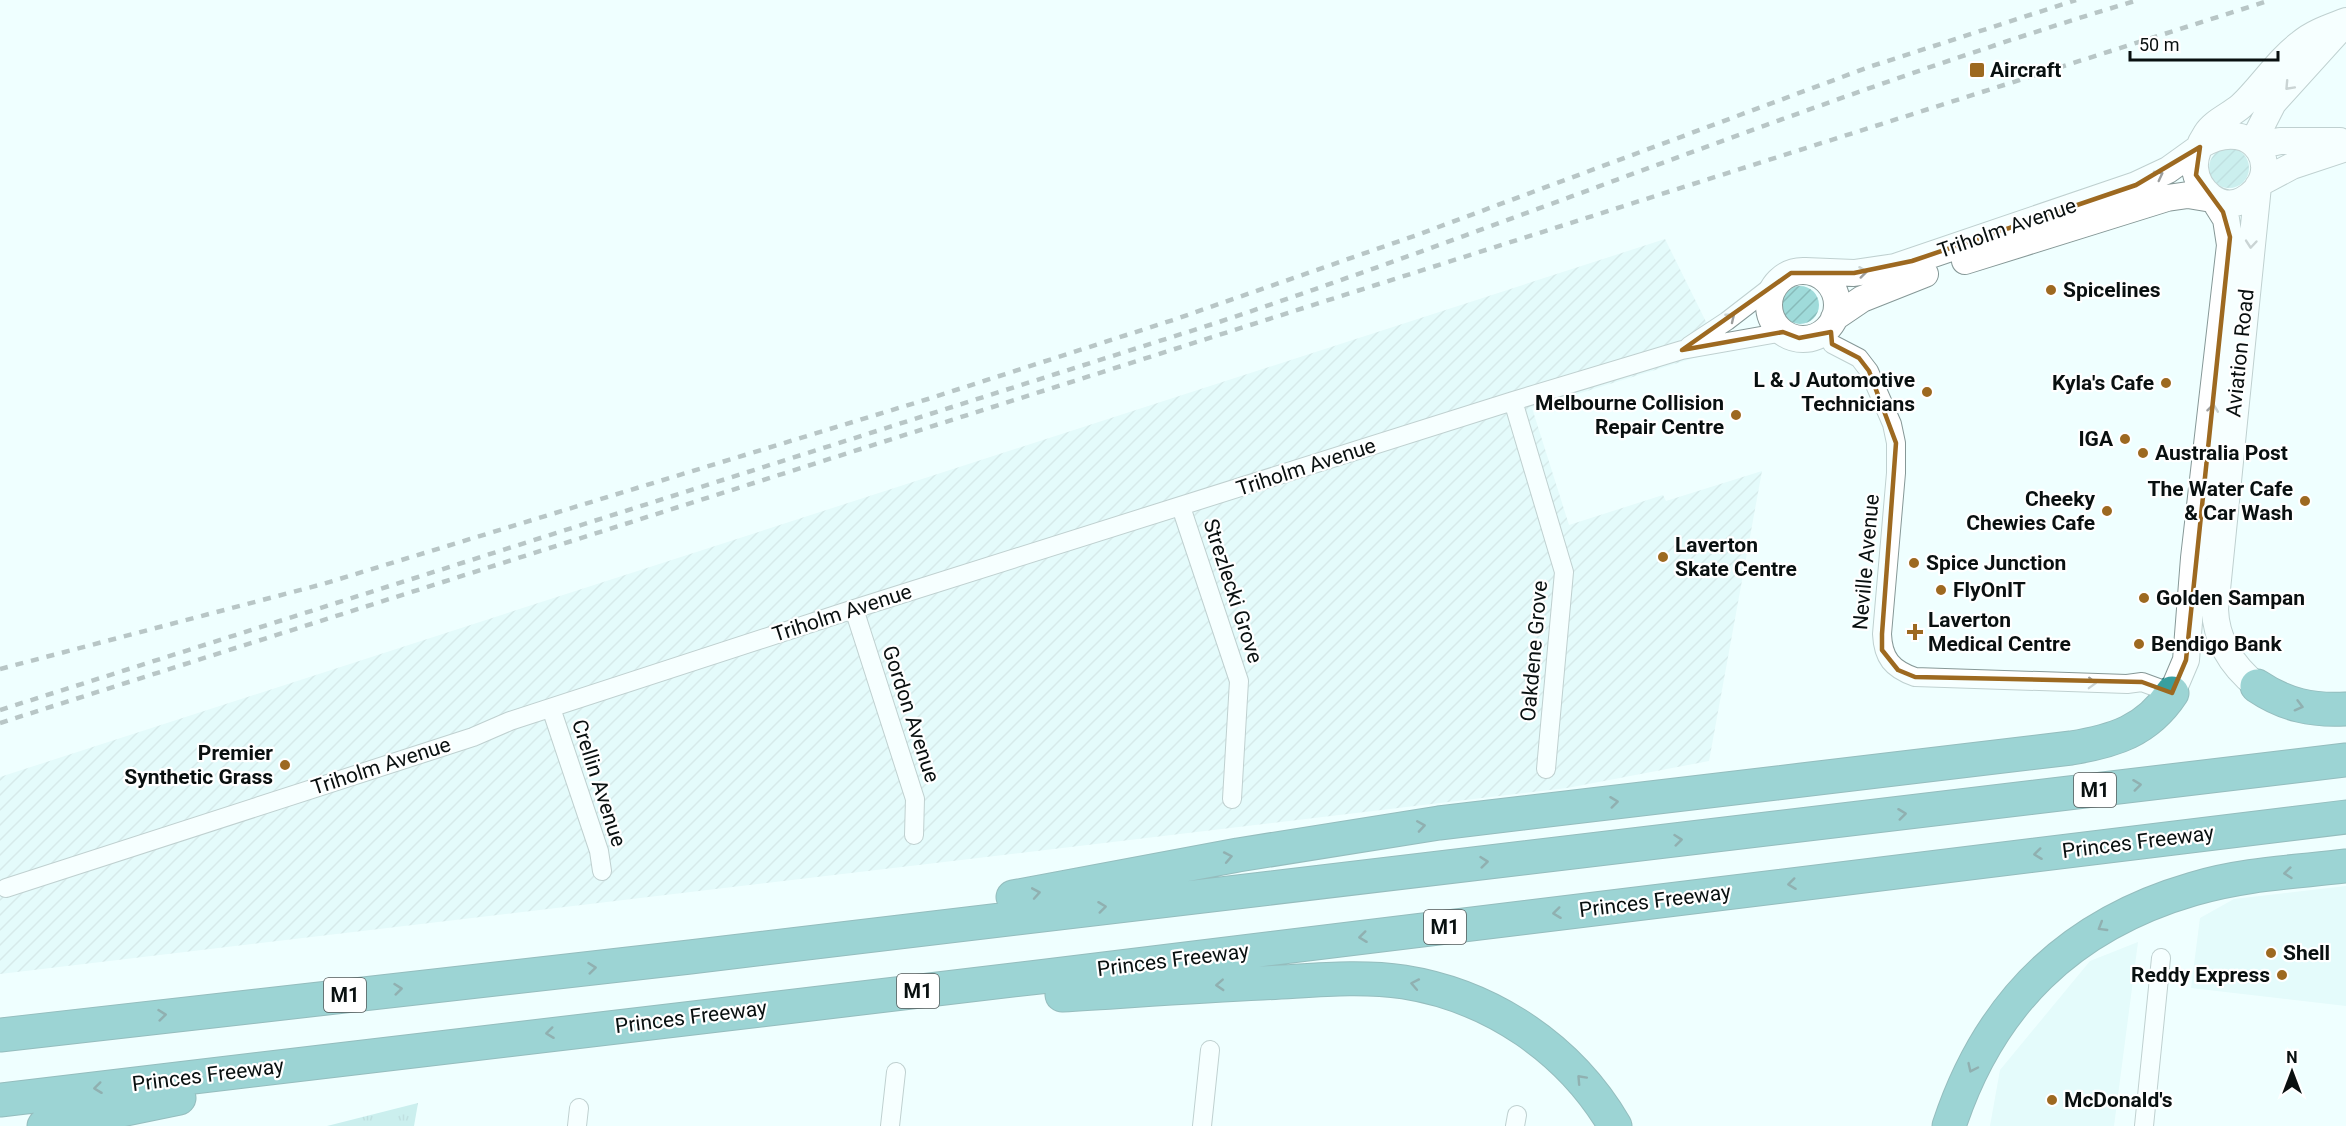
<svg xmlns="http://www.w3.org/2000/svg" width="2346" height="1126" viewBox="0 0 2346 1126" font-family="Roboto,sans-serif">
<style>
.built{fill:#d8f5f5}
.industrial{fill:url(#industrial-furrows)}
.grass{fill:url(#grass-tufts)}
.garden{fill:url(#garden-furrows)}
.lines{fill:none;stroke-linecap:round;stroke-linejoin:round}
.street-casing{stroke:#869897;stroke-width:20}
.secondary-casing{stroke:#869897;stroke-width:28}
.highway-casing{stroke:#286d6e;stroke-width:35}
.street{stroke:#fff;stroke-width:18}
.secondary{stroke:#fff;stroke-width:26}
.highway{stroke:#389fa0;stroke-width:33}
.rail{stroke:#768181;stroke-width:4.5;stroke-dasharray:8 8;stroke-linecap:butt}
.oneway{stroke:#9d9f9f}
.oneway2{stroke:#1e5051}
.marked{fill:none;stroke:#9d6920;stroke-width:4.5;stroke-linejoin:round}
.poi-dot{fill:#9d6920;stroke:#fff;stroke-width:2}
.labels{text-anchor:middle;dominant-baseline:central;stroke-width:4.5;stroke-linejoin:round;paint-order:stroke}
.shield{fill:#fff;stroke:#535858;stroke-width:1.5}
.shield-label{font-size:20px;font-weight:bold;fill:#091010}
.poi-label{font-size:21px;font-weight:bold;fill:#091010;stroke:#fff;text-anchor:start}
.street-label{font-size:21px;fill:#091010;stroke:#fff}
</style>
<defs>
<pattern id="industrial-furrows" width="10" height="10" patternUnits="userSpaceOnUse" patternTransform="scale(1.5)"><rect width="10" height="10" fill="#d8f5f5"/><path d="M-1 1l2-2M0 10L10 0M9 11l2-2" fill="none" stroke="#b8d1d1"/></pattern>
<pattern id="grass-tufts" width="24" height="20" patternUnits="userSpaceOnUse" patternTransform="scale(1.5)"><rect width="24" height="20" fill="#9fdbda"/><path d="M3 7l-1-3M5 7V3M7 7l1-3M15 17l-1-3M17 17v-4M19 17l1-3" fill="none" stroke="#88bbba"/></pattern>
<pattern id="garden-furrows" width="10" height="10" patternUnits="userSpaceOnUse" patternTransform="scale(1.5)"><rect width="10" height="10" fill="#9fdbda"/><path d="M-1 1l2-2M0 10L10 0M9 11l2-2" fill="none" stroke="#88bbba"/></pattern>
</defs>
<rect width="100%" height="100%" fill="#efffff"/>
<path class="built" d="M2346,886V1006L2191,988L2200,918L2234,899Z
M2138,942L2114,1126H1990L2000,1070L2090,961Z"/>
<path class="industrial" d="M1665,239L1720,350L1532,408L1569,525L1663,495L1666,501L1762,471L1709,761L1567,788L0,974V777Z"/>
<path class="grass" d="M418,1103L414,1126H327Z"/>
<path class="garden" d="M2209 168a20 20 0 1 1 40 0a20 20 0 1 1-40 0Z
M1781 305a19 19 0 1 1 38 0a19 19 0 1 1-38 0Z"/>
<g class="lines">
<g class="street-casing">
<path id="street" d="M1832,344L1859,358L1869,371L1892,424L1896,443V473L1882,634C1883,658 1892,669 1915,677L2127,684L2142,682L2172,693
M1689,346L1727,321L1780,280
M1513,401L1564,572L1546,769
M1181,507L1239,681L1232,799
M854,609L915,799L914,835
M551,708L599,851L602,871
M6,888L473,737L510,721L854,609L1513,401L1682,350L1783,332
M577,1126L579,1108
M890,1126L896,1072
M1202,1126L1210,1050
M1515,1126L1517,1115
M2144,1126L2161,958"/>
</g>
<g class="secondary-casing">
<path id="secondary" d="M2253,142L2273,103L2340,29
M2201,145C2257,112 2287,176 2243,200C2221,212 2197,191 2195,168C2194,157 2200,143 2206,134C2213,122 2231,115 2241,106C2262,86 2278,60 2301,43C2314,32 2331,27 2346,21
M2257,146L2280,141H2340
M2260,183L2292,166L2346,148
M1965,261L2167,198L2188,195L2212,199
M1805,271L1854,273L1895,267L2136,185L2168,170L2200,147
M1769 305a34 34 0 1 1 68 0a34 34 0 1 1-68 0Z
M1834,318L1862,299L1925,274
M2257,686C2232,666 2216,641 2215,609L2258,186
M2172,693L2186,660L2194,558L2230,245L2226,219L2214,200"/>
</g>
<g class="highway-casing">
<path id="highway" d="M2257,686C2285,705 2313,711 2346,709
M1013,897L1238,855L1439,823L2071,748C2114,741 2147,731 2172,693
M1062,995C1129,991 1195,986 1262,983C1309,981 1357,975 1404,982C1492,996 1570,1049 1615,1126
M0,1035L690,957L2346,760
M0,1100L1039,977L2346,817
M44,1126L179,1098
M1949,1126C1989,1004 2069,925 2193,889C2242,874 2295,872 2346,866"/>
</g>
<use href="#street" class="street"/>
<use href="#secondary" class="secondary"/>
<use href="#highway" class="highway"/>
<path class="rail" d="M0,669L323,584L928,399L1173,320L1417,235L1869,67L2076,0
M0,710L1216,323C1525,220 1825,94 2138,0
M0,723L2271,0"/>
</g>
<defs><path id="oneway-chevron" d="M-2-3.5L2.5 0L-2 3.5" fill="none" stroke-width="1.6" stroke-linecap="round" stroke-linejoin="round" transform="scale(1.5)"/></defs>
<g class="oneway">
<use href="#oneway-chevron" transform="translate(2289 86) rotate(133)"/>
<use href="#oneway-chevron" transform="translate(2159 175) rotate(-27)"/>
<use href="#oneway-chevron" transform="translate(2251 244) rotate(95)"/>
<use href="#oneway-chevron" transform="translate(1863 272) rotate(-7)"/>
<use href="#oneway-chevron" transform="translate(1731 317) rotate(-39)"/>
<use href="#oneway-chevron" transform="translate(2213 408) rotate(-83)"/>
<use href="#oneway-chevron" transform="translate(2092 683) rotate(2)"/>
</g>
<g class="oneway2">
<use href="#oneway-chevron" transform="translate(2299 706) rotate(15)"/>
<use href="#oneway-chevron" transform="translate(2137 785) rotate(-7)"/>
<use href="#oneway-chevron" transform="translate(1614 802) rotate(-7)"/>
<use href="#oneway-chevron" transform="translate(1902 814) rotate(-7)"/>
<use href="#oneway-chevron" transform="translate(1421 826) rotate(-9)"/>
<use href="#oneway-chevron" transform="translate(1678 840) rotate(-6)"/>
<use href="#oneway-chevron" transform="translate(2038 854) rotate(173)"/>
<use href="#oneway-chevron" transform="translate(1228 857) rotate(-11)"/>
<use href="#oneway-chevron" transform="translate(1484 862) rotate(-6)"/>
<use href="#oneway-chevron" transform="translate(2288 873) rotate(174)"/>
<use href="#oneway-chevron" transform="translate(1792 884) rotate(173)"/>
<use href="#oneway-chevron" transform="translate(1036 893) rotate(-10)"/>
<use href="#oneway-chevron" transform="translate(1102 907) rotate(-7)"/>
<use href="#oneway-chevron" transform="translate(1557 913) rotate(173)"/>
<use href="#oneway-chevron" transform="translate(2102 927) rotate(149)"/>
<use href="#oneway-chevron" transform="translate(1363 937) rotate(173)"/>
<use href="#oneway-chevron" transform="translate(592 968) rotate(-6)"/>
<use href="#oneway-chevron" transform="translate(1415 984) rotate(-169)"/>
<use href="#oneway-chevron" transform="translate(1220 985) rotate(177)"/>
<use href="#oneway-chevron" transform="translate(398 989) rotate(-6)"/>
<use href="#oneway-chevron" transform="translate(162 1015) rotate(-6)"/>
<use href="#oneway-chevron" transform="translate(550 1033) rotate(173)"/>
<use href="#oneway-chevron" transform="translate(1972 1068) rotate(115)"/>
<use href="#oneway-chevron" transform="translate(1581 1079) rotate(-133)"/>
<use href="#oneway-chevron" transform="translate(98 1088) rotate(173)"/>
</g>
<path d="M0 0H2346V1126H0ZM2200,147L2196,175L2223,212L2230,237L2186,660L2172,693L2142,682L1915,677L1898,670L1882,650V634L1896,443L1869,371L1859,358L1832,344L1831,332L1799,338L1783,332L1682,350L1791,273H1854L1912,261L2136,185Z" fill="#efffff" fill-opacity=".55" fill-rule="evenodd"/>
<path class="marked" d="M2200,147L2196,175L2223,212L2230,237L2186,660L2172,693L2142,682L1915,677L1898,670L1882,650V634L1896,443L1869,371L1859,358L1832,344L1831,332L1799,338L1783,332L1682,350L1791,273H1854L1912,261L2136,185Z"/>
<g class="poi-dot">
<rect x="1969" y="62" width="16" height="16" rx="3"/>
<circle cx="2051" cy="290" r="6"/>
<circle cx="2166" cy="383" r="6"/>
<circle cx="1927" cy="392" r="6"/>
<circle cx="1736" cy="415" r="6"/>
<circle cx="2125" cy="439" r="6"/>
<circle cx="2143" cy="453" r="6"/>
<circle cx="2305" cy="501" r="6"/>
<circle cx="2107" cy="511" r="6"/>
<circle cx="1663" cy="557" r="6"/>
<circle cx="1914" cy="563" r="6"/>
<circle cx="1941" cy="590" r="6"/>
<circle cx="2144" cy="598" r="6"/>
<path d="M1912 623h6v6h6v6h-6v6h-6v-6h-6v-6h6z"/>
<circle cx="2139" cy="644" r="6"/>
<circle cx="285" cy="765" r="6"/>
<circle cx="2271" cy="953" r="6"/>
<circle cx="2282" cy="975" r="6"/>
<circle cx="2052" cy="1100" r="6"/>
</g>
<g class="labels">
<g class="shield">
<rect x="2074" y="773" width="42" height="34" rx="4.5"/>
<rect x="1424" y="910" width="42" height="34" rx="4.5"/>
<rect x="897" y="974" width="42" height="34" rx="4.5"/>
<rect x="324" y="978" width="42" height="34" rx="4.5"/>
</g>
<g class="shield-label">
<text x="2095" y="790">M1</text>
<text x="1445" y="927">M1</text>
<text x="918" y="991">M1</text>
<text x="345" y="995">M1</text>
</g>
<g class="poi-label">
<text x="1990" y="70">Aircraft</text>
<text x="2063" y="290">Spicelines</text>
<text x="1915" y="380" text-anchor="end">L &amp; J Automotive<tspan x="1915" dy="24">Technicians</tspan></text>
<text x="2154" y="383" text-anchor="end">Kyla's Cafe</text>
<text x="1724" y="403" text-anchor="end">Melbourne Collision<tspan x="1724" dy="24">Repair Centre</tspan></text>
<text x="2113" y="439" text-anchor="end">IGA</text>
<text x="2155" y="453">Australia Post</text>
<text x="2293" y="489" text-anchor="end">The Water Cafe<tspan x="2293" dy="24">&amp; Car Wash</tspan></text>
<text x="2095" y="499" text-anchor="end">Cheeky<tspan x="2095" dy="24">Chewies Cafe</tspan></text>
<text x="1675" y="545">Laverton<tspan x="1675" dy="24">Skate Centre</tspan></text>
<text x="1926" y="563">Spice Junction</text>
<text x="1953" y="590">FlyOnIT</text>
<text x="2156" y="598">Golden Sampan</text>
<text x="1928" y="620">Laverton<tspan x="1928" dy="24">Medical Centre</tspan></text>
<text x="2151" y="644">Bendigo Bank</text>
<text x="273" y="753" text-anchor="end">Premier<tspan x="273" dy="24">Synthetic Grass</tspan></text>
<text x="2283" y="953">Shell</text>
<text x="2270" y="975" text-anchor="end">Reddy Express</text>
<text x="2064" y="1100">McDonald's</text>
</g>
<g class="street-label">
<text transform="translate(2007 228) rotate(-19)">Triholm Avenue</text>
<text transform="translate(2240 353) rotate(-84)">Aviation Road</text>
<text transform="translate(1306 467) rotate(-18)">Triholm Avenue</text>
<text transform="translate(1866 562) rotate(-85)">Neville Avenue</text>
<text transform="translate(1233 591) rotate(72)">Strezlecki Grove</text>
<text transform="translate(842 613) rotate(-18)">Triholm Avenue</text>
<text transform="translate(1534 651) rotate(-85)">Oakdene Grove</text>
<text transform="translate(911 714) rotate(72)">Gordon Avenue</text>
<text transform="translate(381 766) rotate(-18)">Triholm Avenue</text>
<text transform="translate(599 783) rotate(72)">Crellin Avenue</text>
<text transform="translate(2138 842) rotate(-7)">Princes Freeway</text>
<text transform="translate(1655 901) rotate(-7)">Princes Freeway</text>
<text transform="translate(1173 960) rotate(-7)">Princes Freeway</text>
<text transform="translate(691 1017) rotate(-7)">Princes Freeway</text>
<text transform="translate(208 1075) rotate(-7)">Princes Freeway</text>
</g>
</g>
<g transform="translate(2292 1072)" stroke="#ffffff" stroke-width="4.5" paint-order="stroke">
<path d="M0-4.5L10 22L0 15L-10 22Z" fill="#091010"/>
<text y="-9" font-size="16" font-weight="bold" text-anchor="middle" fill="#091010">N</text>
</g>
<path d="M2130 51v9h148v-9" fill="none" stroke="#091010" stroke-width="3"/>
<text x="2139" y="51" font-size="18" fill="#091010" stroke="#ffffff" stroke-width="4.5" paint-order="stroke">50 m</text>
</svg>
